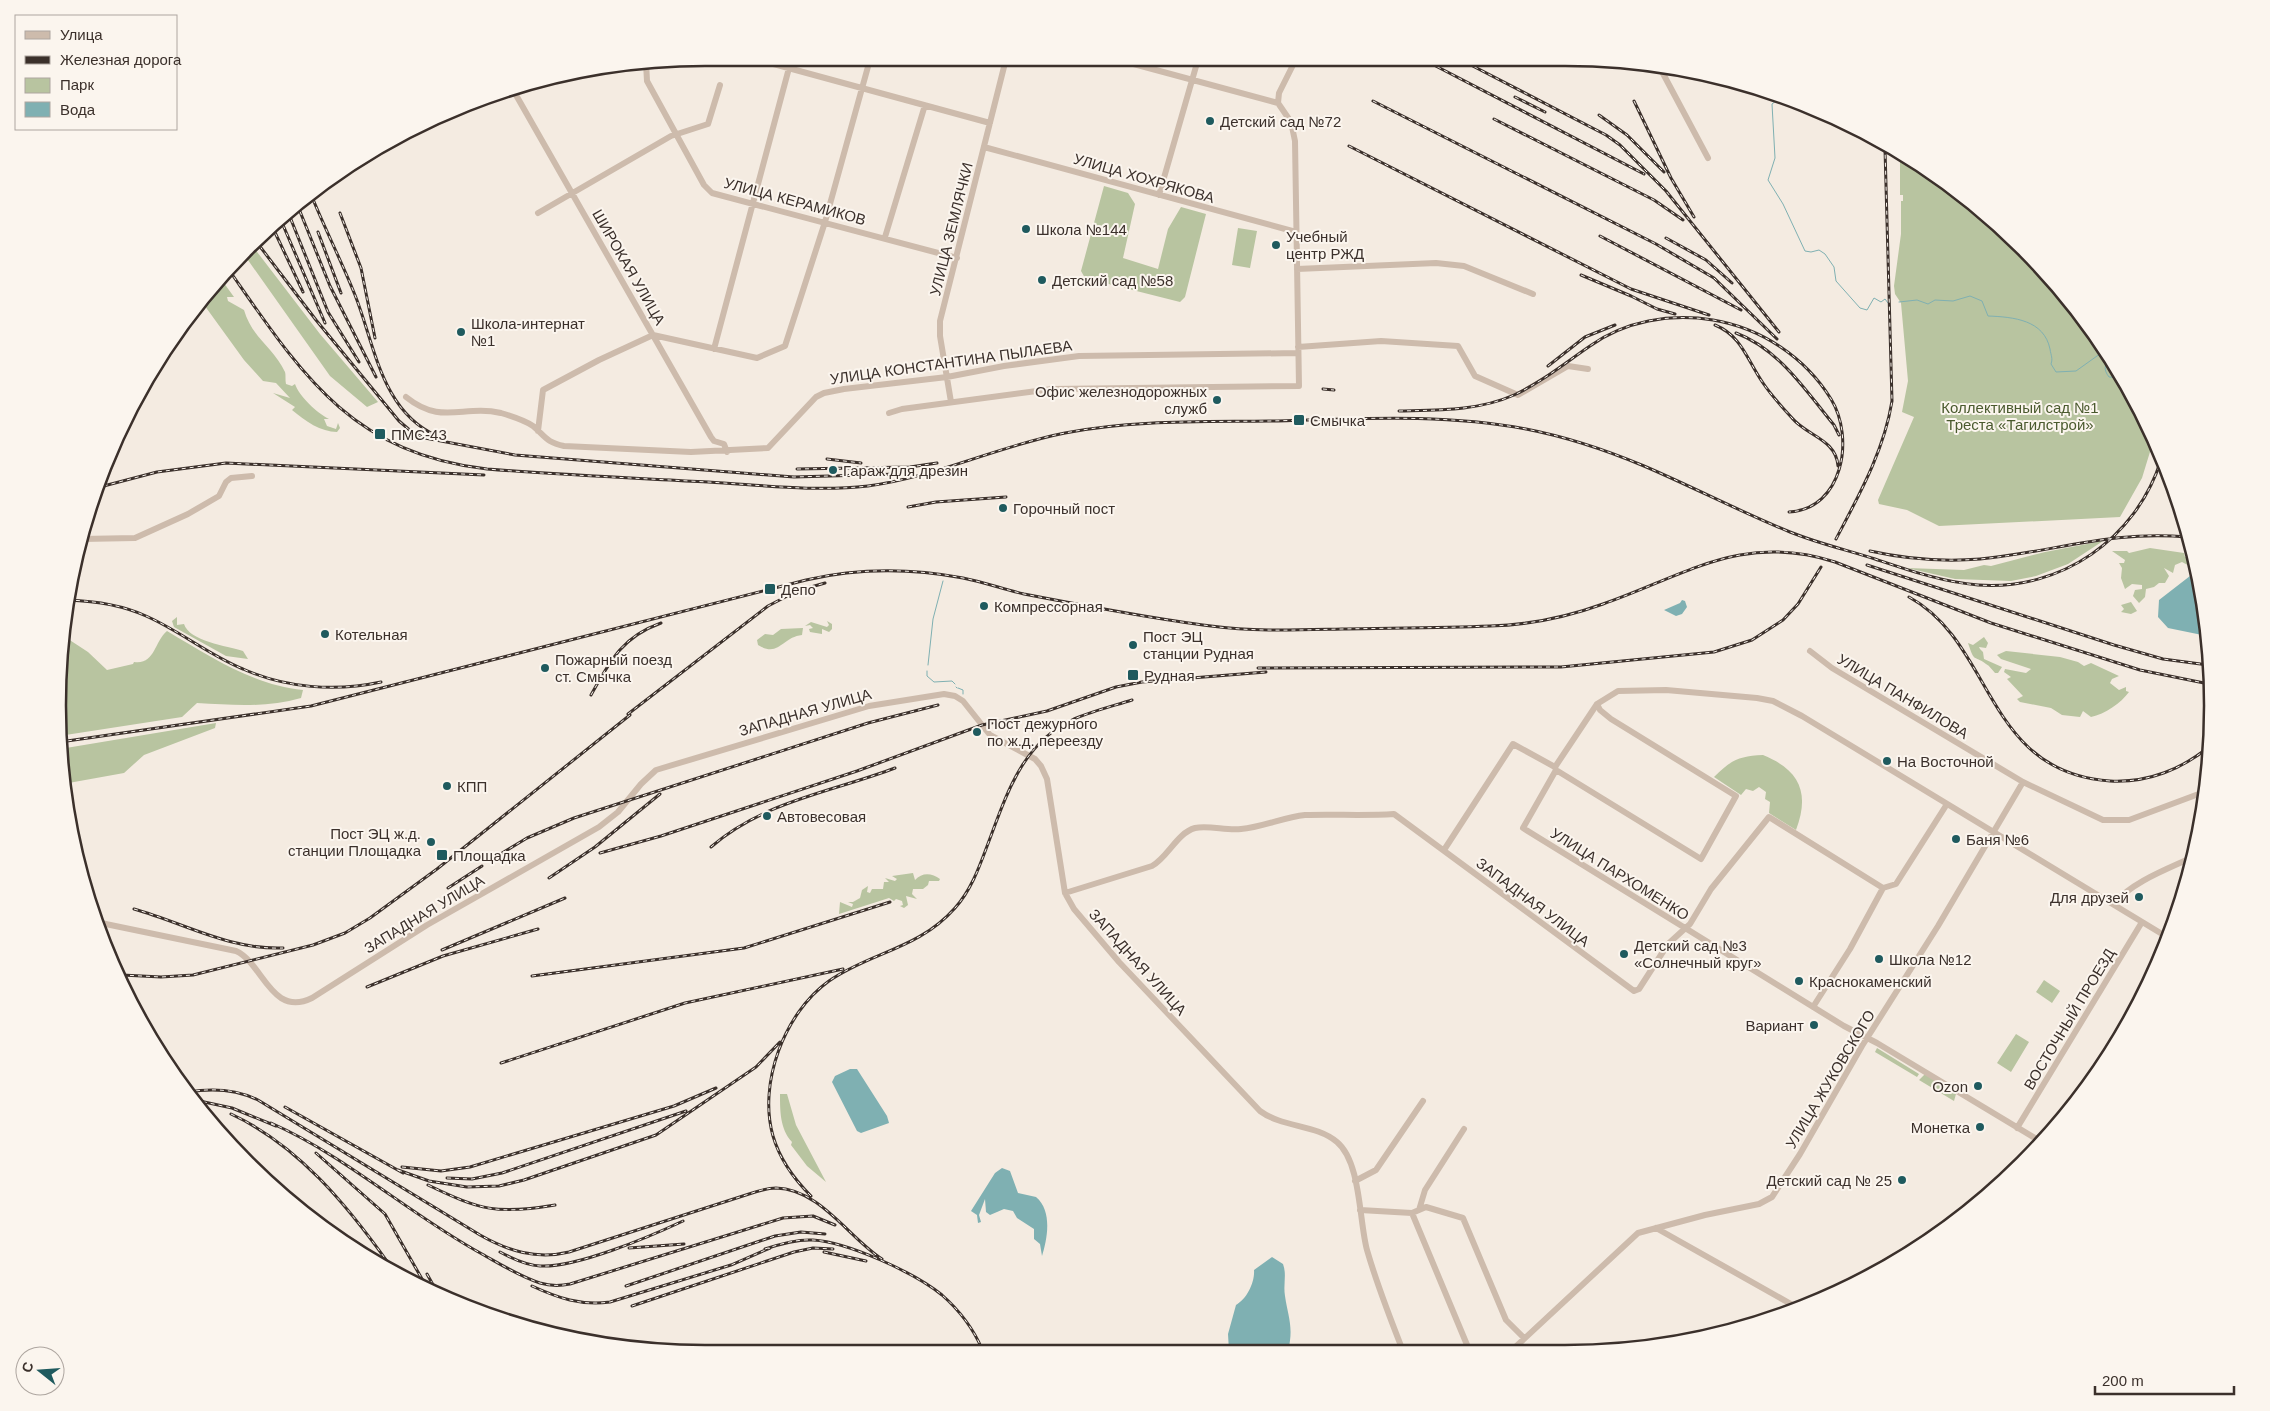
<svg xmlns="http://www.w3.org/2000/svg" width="2270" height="1411" viewBox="0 0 2270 1411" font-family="Helvetica,sans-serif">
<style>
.green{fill:#b8c4a0}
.water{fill:#7fb0b2}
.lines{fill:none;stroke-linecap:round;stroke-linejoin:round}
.stream{stroke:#7fb0b2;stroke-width:1}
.minor{stroke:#cdbbac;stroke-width:6}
.rail-casing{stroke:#3b302b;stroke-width:3}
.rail{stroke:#fbf5ee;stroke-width:1;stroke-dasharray:4;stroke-linecap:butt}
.poi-dot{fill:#1f5a5e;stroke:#fbf5ee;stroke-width:2}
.labels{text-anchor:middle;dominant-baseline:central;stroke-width:4;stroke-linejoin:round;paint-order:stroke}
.poi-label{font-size:15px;fill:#3b302b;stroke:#fbf5ee;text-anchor:start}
.street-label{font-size:15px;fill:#3b302b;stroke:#fbf5ee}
.park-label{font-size:15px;fill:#4a5a2e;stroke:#fbf5ee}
.rim{fill:none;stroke:#3b302b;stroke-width:2.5}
</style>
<rect width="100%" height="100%" fill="#f4ebe1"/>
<path class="green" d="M1900,157L1959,191L2051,278L2126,381L2153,442L2142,478L2120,517L1939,526L1907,510L1879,504L1878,500L1914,417L1902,412L1908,381L1901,303L1895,294L1894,286L1901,234V201H1903V195H1900Z
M1104,186L1128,193L1135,204L1123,258L1158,269L1168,229L1181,207L1206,214L1185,297L1180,302L1085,278L1081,271Z
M1238,228L1257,231L1250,268L1232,265Z
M251,244L320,334L378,402L367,407L330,376L243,253Z
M221,279L234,297H227L228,301L244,310C252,338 274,348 285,372C286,375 285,380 286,384L292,386L295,384C299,396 317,413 329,419H324L327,426L336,429L338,423L340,428L337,432C321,432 305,421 292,410L295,407L273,393L290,398L276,383L263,381L244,360L202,302Z
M2103,541L2068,564L2036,576L2011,581L1955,579L1907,568L1964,570L1984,565L1991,566L2045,552Z
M2150,548L2184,553L2185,557H2192L2195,569L2182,562L2175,565L2173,573L2164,568L2169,576L2165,583H2159L2154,587L2146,589L2145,597L2139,603L2133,596L2135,590L2142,589V585L2132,584L2125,589L2121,578L2122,568L2119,563H2124L2125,560L2112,551H2127L2129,553Z
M2131,602L2137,611L2131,614L2121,612L2124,609L2121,605Z
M177,617V625L184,624C189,641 227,646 243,651L248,659L226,656L174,627L172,621Z
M827,621L832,624V629L829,632L822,629V634L810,632L809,629L813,628L810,625L805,626L811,622L827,627L829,625Z
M803,628L802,635C782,637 779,658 758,645L757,640L765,634L773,635L781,629Z
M167,631C209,656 253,685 303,690L301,698C266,708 233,705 197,703L182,717L59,736L58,703L66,697L59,685L62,635L88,652L107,670L133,664L134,662C155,665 154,642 167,631Z
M1984,637L1988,643L1986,648L1979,647L1980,649L1983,652L1984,659L2002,667L1998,673H1995C1992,670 1990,666 1986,664C1973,654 1975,664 1968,643L1973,645Z
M2006,651L2060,657L2078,662L2084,666L2091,663L2119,676L2112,679L2110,683L2119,690L2126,687V691L2129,692C2121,703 2105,714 2091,717L2083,711L2080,717L2062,715L2051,708L2020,702L2017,699L2023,696L2007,679L2011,677L2004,672L2005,669L2026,673L2031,669L2001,659L1997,655Z
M216,723L215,728L144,755L124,773L63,784L60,749Z
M1763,755C1800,770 1810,793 1796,830L1769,813L1770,802L1765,799L1766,792L1759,787L1753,791L1746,789L1741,795L1714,777C1731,760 1739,756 1763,755Z
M913,873L915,880C922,872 932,873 940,879L939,881H929L928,885L923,889H913L912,894L917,899L906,896L908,905L904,908L900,906L903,905L902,901L896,899L894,901L889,898L839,914L840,902L852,907L853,904L848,902H853L860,898L862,890L868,886L867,892L870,893L872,889H883L884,882H889L885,878L895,881L897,879L892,876Z
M2044,980L2060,991L2052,1003L2036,992Z
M2016,1034L2029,1042L2011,1072L1997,1063Z
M1877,1048L1919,1074L1917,1077L1875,1052Z
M1925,1074L1956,1094L1954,1101L1919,1080Z
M780,1094H787L796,1125L826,1182L807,1166L791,1145L792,1142C780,1129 780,1111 780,1094Z"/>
<path class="water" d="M2190,576L2197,577L2207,621V636L2168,628L2158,617L2159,600Z
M1682,600L1685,601L1687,607L1682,614L1676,616L1664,610L1680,603Z
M850,1069H857L887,1116L889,1123L861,1133L857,1131L832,1082L835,1076Z
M1002,1168L1010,1171L1018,1193L1036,1197C1053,1211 1047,1240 1042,1256L1040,1244L1034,1239V1229L1017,1218L1013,1211L1004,1209L990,1215L986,1212L985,1199L979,1215L981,1222L978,1223L977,1215L971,1211L995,1173Z
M1272,1257L1283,1264C1287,1275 1283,1284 1285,1296C1288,1317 1294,1327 1288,1351H1229L1228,1334L1236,1305C1247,1299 1255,1282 1254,1270Z"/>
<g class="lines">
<path class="stream" d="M1780,98L1772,104L1775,158L1768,180L1783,204L1805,251L1811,252L1819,250L1825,254L1834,267L1836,281L1860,308L1867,310L1874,298L1881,302L1885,299L1888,303
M1899,302L1917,300L1928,304L1935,300L1953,301L1970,296L1982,301L1988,316C2014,317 2044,320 2050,349C2051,356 2053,358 2051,364L2056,372L2076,371L2104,351
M2109,358C2105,366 2103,369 2109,377L2123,378
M928,665L933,619L943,581
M927,671V676L934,682L952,681L955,684
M956,687L957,688
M958,688L963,690V694"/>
<path class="minor" d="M646,63L647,81L704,185L712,193L957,258
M770,63L990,123
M1130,63L1278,103
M1659,66L1708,158
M512,88L711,437L714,441L724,444L727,452
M984,147L1296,232
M1159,195L1197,63
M538,213L671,136L708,124L720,85
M885,237L925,105
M1297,269L1436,263L1464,266L1533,294
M1298,347L1381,341L1458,346L1475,376L1518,395L1568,366L1588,369
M714,349L789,68
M406,397C442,426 463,404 501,413C511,416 524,420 533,426C546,437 546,442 564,446L691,452L768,448L816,397L824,393L844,389L947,377L1004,366L1079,356L1298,353
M951,402L940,336V321L1005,63
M889,413L902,409L1052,389L1299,386L1295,141L1291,122L1278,103L1279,93L1294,63
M538,431L543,390L599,360L653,335L757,358L785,346L825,222L869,63
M82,539L135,538L188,514L219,496L226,482L231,478L252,476
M1810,651L1832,668L2023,782L2103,820H2129L2204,792
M1555,767L1597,704L1618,691L1666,690L1757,698L1773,701L1802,716L2167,937
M1556,770L1523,828L1844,1026L1877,1043L2040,1141
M1444,850L1513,744L1555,767L1556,770L1701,859L1736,796L1611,719L1600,710L1597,704
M1065,893L1152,866C1168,857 1177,833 1195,828C1209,825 1227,831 1241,829C1263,827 1284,817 1305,815C1335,814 1364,816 1394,814L1634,991L1639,989L1668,944L1690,924L1711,889L1769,817L1883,888
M2113,904C2134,881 2165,870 2193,857
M96,922L236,951C263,963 271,1018 312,998L427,925L599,827L618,812L641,784L656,770L869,706L944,694L955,696L963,701L990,735L1035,759L1041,766L1047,779L1065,893L1074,909L1119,962L1260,1111C1283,1128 1316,1124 1337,1142C1361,1162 1359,1221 1367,1250C1377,1285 1390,1318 1403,1351
M1813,1007L1850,949L1883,888L1896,884L1947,804
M2017,1128L2142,922
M1355,1181L1376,1170L1423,1101
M1360,1210L1412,1213L1426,1207L1463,1218L1506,1320L1524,1338
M1419,1210L1425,1190L1464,1129
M1412,1213L1470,1352
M1656,1228L1798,1308
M1510,1352L1638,1233L1705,1215L1759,1204L1772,1197L1800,1154L1862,1046L1938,926L2023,782"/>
<g class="rail-casing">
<path id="rail" d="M1430,63L1644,174
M1467,63L1606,135L1620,145L1666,191L1779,332
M1515,97L1545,112
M1373,101L1656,244L1714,278L1777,339
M1634,101L1671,178L1694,217
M1599,115L1627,135L1664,172
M1494,119L1654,200L1683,220
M1349,146L1631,289L1709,315
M310,192C324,227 341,260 355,295C375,345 381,411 437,436
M297,204L330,286L376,377
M288,212L328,312L359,362
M340,213L361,268L375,338
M280,218L325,323
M272,226L303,292
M318,232L341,293
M1600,236L1741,310
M1666,238L1706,260L1732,283
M255,240L316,320L399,421L412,432L425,438L515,455L794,477L900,474
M229,270C301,373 350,453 487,469C560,475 634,478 708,482C761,485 815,492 868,486C936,477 998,446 1065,433C1132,420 1201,422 1269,421C1355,419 1441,413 1526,429C1567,437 1606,450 1644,466C1693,487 1741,512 1790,532C1817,543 1847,550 1875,559C1908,570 1942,582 1978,585C2061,591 2136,539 2161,460
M1581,275L1631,296L1657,309L1675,314
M1715,325C1742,336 1747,360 1763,383C1771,395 1782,407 1792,418C1807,436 1836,439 1838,466
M1736,333C1779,349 1806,391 1834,425L1839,435
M1548,366L1585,337L1615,325
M1323,389L1334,390
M1399,411C1438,410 1478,411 1514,395C1542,382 1565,363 1590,346C1625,321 1670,313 1713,320C1761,328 1805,357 1831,399C1855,438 1843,509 1789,512
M827,459L861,463
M797,469L910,467L937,463
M96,488L157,472L226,463L484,475
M908,507L936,502L1006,497
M1836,539C1859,495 1884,451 1892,401L1885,149
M1870,551C1906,559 1943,562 1980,559C2053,552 2112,530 2187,537
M1867,565L2114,645L2163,659L2208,665
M1909,597C1995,644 1984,772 2110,781C2148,783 2183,769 2211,745
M68,600C94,601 122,605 146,616C180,631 209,655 243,669C286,688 335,692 381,682
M1258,668L1561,667L1714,652L1752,640L1783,620L1798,604L1821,567
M591,695C610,661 622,637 661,623
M628,714L768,606L797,591L825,583
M60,742L311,706L806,580C858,568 910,568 963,578C983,582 1003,589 1024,594C1086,606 1148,618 1211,626C1254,632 1298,630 1342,629C1391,628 1441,628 1490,626C1529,625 1567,617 1603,604C1686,575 1743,532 1835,562L1991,623L2140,670L2209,684
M711,847C764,801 832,792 895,768
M600,853L661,836L857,771L982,725L1047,711L1116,687L1142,682L1266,672
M489,861L527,838L574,818L868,723L938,705
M549,878L595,847L660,794
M448,888L482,866
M134,909C184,923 229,950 283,948
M442,950L565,898
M122,975L161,977L193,975L313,945L345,933L370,918L437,869L630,715
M532,976L744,948L890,902
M367,987L443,956L538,929
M501,1063L685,1003L843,969
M188,1092C212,1088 236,1089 258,1100L480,1235C508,1251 537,1260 569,1252L749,1194C758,1191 767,1188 776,1188C820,1189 849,1238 882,1259
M195,1100L232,1108L276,1126
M285,1107L403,1173
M231,1114C298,1145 347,1205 389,1264
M271,1123C346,1156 409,1214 482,1254C500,1264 519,1276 540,1283C550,1286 560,1286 570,1284L783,1218L813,1216L835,1225
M316,1153L385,1214L426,1286
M402,1167L441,1171L470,1167L674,1106L716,1088
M398,1170L429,1181L467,1187L499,1186L524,1180L656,1135L756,1067L780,1042
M447,1178L472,1179L502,1173L686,1111
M428,1185C480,1210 497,1215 555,1205
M290,1195L317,1223
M811,1196C793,1178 780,1160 773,1136C758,1084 784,1013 829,981C871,952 919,949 955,908C972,889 980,865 989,841C1007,793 1023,742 1074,719C1093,711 1113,706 1132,700
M629,1248L684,1244
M765,1249C780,1244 797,1239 813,1240C848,1242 915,1273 942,1295C959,1310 973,1328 982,1349
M500,1252C513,1259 526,1265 540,1266C576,1268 649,1237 683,1221
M824,1252L866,1261
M427,1274L437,1292
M532,1286C558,1298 581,1306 610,1302L731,1265L770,1248
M626,1286L775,1236L801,1232L825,1234
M632,1306L794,1252L813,1248L833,1249"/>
</g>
<use href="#rail" class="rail"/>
</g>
<g class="poi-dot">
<circle cx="1210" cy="121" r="5"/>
<circle cx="1026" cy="229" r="5"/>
<circle cx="1276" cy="245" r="5"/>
<circle cx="1042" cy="280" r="5"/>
<circle cx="461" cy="332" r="5"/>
<circle cx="1217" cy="400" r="5"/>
<rect x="1293" y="414" width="12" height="12" rx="2.5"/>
<rect x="374" y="428" width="12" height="12" rx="2.5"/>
<circle cx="833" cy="470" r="5"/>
<circle cx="1003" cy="508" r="5"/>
<rect x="764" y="583" width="12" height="12" rx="2.5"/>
<circle cx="984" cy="606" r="5"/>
<circle cx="325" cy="634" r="5"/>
<circle cx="1133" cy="645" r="5"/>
<circle cx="545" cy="668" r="5"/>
<rect x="1127" y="669" width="12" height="12" rx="2.5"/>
<circle cx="977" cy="732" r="5"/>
<circle cx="1887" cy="761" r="5"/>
<circle cx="447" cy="786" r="5"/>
<circle cx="767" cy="816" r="5"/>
<circle cx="1956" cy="839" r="5"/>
<circle cx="431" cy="842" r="5"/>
<rect x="436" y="849" width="12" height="12" rx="2.5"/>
<circle cx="2139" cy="897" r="5"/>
<circle cx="1624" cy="954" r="5"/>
<circle cx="1879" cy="959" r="5"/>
<circle cx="1799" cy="981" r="5"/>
<circle cx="1814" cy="1025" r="5"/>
<circle cx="1978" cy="1086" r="5"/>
<circle cx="1980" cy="1127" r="5"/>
<circle cx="1902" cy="1180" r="5"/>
</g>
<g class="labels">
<g class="poi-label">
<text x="1220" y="121">Детский сад №72</text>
<text x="1036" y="229">Школа №144</text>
<text x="1286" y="236">Учебный<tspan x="1286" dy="17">центр РЖД</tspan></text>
<text x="1052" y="280">Детский сад №58</text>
<text x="471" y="323">Школа-интернат<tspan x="471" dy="17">№1</tspan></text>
<text x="1207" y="391" text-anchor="end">Офис железнодорожных<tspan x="1207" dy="17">служб</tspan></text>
<text x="1310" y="420">Смычка</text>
<text x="391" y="434">ПМС-43</text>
<text x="843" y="470">Гараж для дрезин</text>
<text x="1013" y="508">Горочный пост</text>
<text x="781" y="589">Депо</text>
<text x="994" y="606">Компрессорная</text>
<text x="335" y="634">Котельная</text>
<text x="1143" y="636">Пост ЭЦ<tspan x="1143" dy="17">станции Рудная</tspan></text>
<text x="555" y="659">Пожарный поезд<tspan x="555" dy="17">ст. Смычка</tspan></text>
<text x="1144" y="675">Рудная</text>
<text x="987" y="723">Пост дежурного<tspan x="987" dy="17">по ж.д. переезду</tspan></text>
<text x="1897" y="761">На Восточной</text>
<text x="457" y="786">КПП</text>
<text x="777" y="816">Автовесовая</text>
<text x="421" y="833" text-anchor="end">Пост ЭЦ ж.д.<tspan x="421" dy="17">станции Площадка</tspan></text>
<text x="1966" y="839">Баня №6</text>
<text x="453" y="855">Площадка</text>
<text x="2129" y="897" text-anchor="end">Для друзей</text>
<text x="1634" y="945">Детский сад №3<tspan x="1634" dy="17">«Солнечный круг»</tspan></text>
<text x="1889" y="959">Школа №12</text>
<text x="1809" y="981">Краснокаменский</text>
<text x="1804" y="1025" text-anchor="end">Вариант</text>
<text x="1968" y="1086" text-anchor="end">Ozon</text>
<text x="1970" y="1127" text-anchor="end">Монетка</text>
<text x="1892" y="1180" text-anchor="end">Детский сад № 25</text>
</g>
<g class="street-label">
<text transform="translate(1144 178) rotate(16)">УЛИЦА ХОХРЯКОВА</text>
<text transform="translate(795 201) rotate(15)">УЛИЦА КЕРАМИКОВ</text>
<text transform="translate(951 229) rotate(-76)">УЛИЦА ЗЕМЛЯЧКИ</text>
<text transform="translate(629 267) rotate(60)">ШИРОКАЯ УЛИЦА</text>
<text transform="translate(951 362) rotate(-8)">УЛИЦА КОНСТАНТИНА ПЫЛАЕВА</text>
<text transform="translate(1903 696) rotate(31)">УЛИЦА ПАНФИЛОВА</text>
<text transform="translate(805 712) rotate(-16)">ЗАПАДНАЯ УЛИЦА</text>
<text transform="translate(1620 874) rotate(32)">УЛИЦА ПАРХОМЕНКО</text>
<text transform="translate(1533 902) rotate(37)">ЗАПАДНАЯ УЛИЦА</text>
<text transform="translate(424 914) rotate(-31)">ЗАПАДНАЯ УЛИЦА</text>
<text transform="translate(1138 962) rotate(48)">ЗАПАДНАЯ УЛИЦА</text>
<text transform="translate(2069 1019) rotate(-59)">ВОСТОЧНЫЙ ПРОЕЗД</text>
<text transform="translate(1830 1079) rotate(-59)">УЛИЦА ЖУКОВСКОГО</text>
</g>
<g class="park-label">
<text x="2020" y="407">Коллективный сад №1<tspan x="2020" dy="17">Треста «Тагилстрой»</tspan></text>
</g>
</g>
<path d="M0 0H2270V1411H0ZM705 66H1565A639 639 0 0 1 2204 705V706A639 639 0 0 1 1565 1345H705A639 639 0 0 1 66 706V705A639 639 0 0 1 705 66Z" fill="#fbf5ee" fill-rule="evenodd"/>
<path class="rim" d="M705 66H1565A639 639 0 0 1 2204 705V706A639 639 0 0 1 1565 1345H705A639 639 0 0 1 66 706V705A639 639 0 0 1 705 66Z"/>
<rect x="15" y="15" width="162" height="115" fill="#fbf5ee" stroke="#aea6a0"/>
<rect x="25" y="31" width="25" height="8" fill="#cdbbac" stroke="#aea6a0"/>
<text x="60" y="40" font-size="15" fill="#3b302b">Улица</text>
<rect x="25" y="56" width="25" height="8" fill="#3b302b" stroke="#aea6a0"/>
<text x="60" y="65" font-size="15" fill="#3b302b">Железная дорога</text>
<rect x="25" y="78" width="25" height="15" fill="#b8c4a0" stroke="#aea6a0"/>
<text x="60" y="90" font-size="15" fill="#3b302b">Парк</text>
<rect x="25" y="102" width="25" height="15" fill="#7fb0b2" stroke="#aea6a0"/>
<text x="60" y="115" font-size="15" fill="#3b302b">Вода</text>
<g transform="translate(40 1371) rotate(287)"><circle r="24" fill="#fbf5ee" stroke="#aea6a0"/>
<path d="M0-4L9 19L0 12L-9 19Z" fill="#1f5a5e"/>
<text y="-8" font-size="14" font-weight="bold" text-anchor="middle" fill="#3b302b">С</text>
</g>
<path d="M2095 1386v8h139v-8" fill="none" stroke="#3b302b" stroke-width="2.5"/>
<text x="2102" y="1386" font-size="15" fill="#3b302b" stroke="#fbf5ee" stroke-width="4" paint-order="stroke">200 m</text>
</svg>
